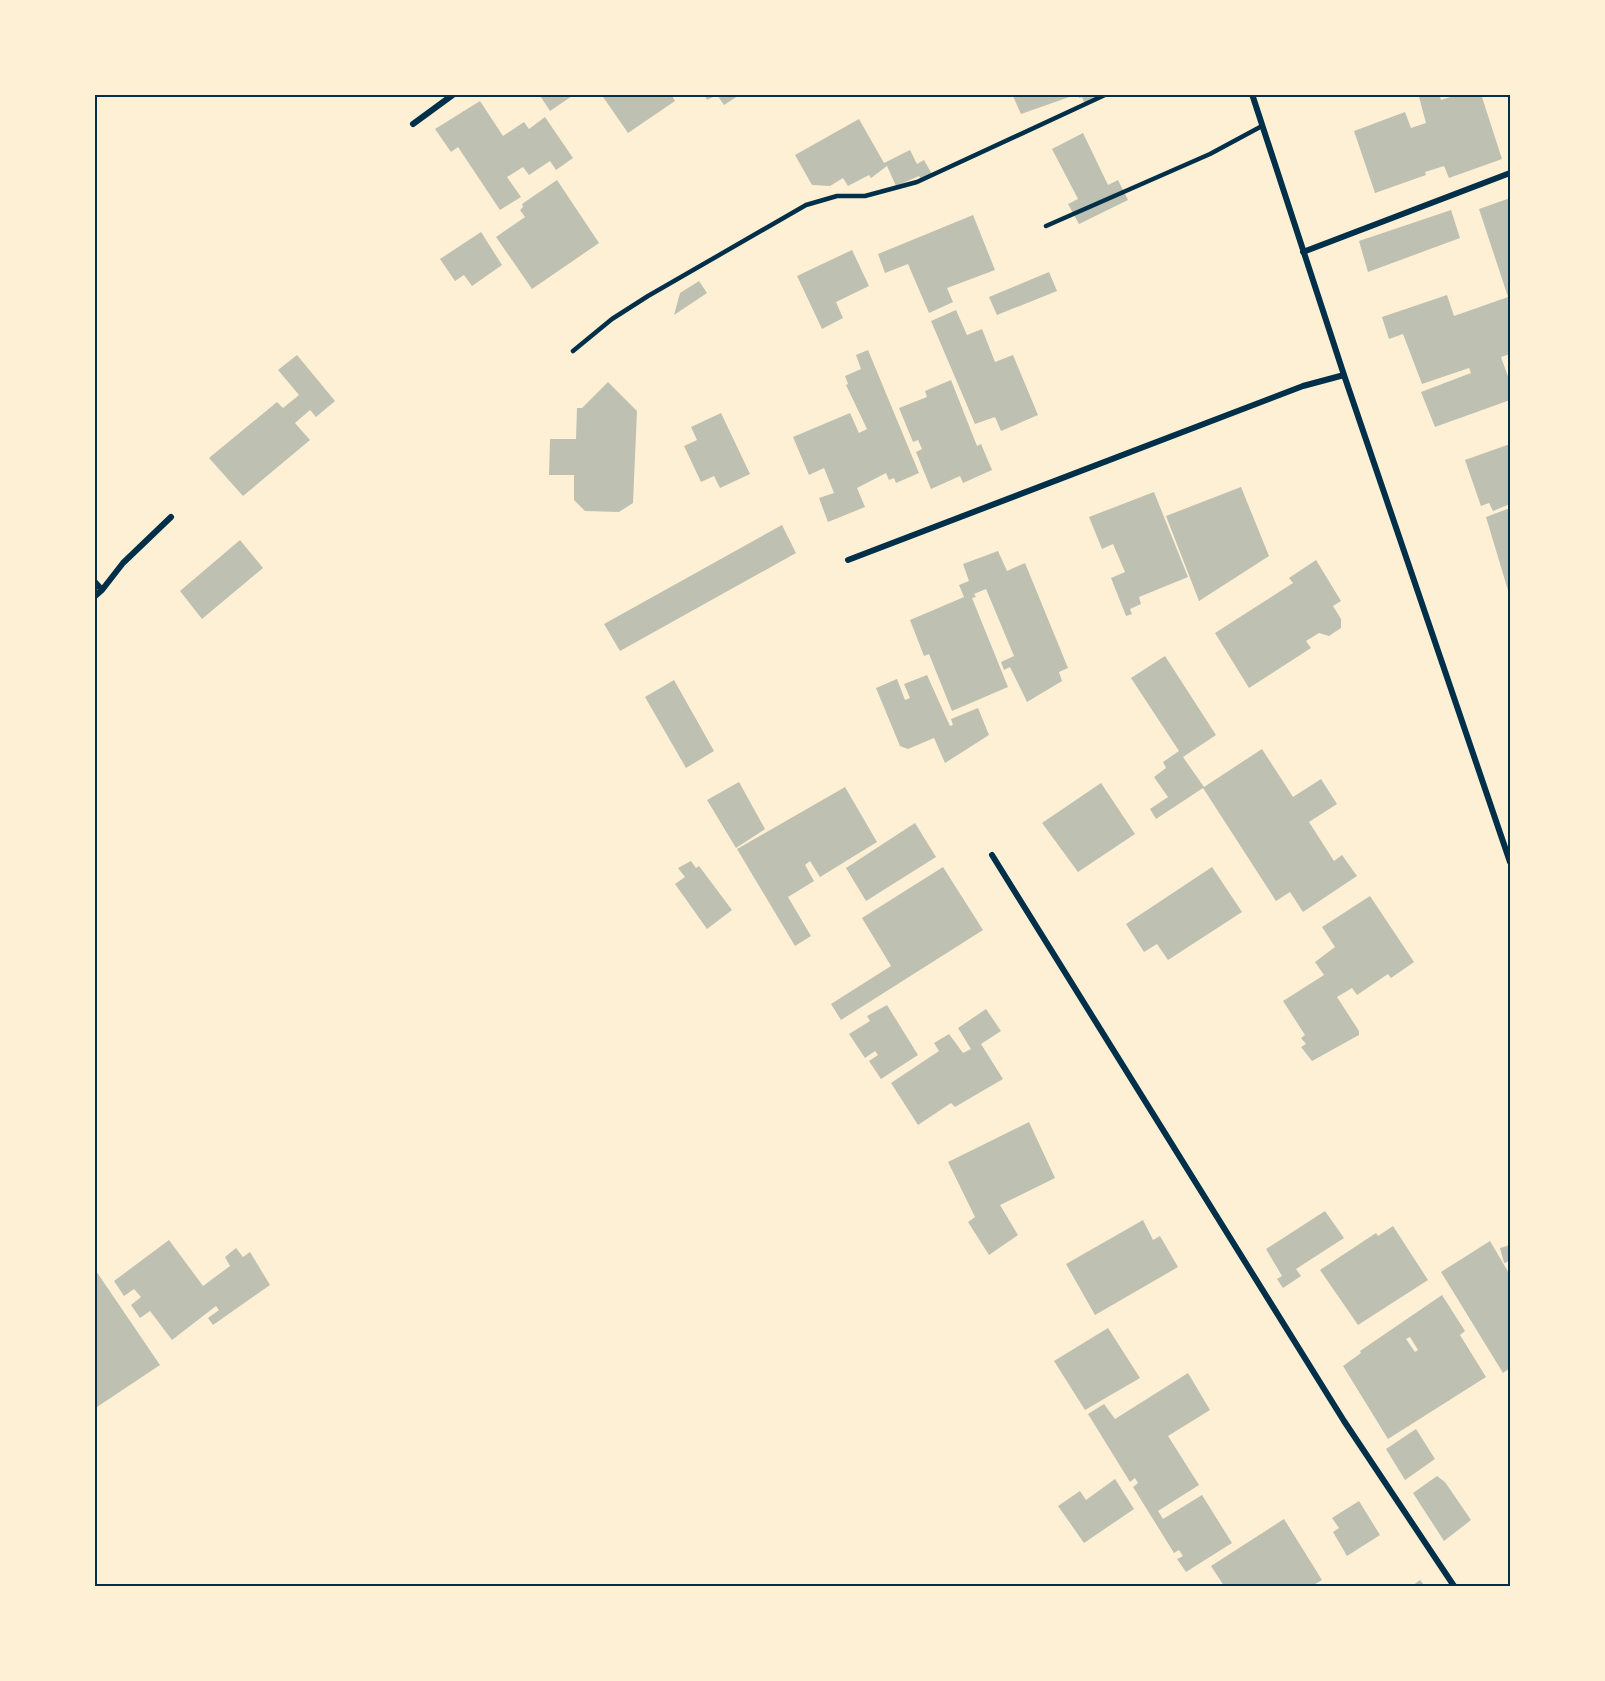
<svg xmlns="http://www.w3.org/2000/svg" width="1605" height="1681" viewBox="0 0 1605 1681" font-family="Figtree,sans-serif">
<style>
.building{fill:#bec0b2;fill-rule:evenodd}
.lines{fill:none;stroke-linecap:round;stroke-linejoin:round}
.service{stroke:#003049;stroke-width:4.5}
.minor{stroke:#003049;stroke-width:6}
.neatline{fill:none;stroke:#003049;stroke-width:2}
</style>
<rect width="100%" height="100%" fill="#fdf0d5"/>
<path class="building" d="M539,94H575L550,111Z
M601,94H671L675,101L628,133Z
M704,94H741L724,105L717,95L707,100Z
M1012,94H1075V95L1021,114Z
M1078,94H1107L1085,105L1082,97L1079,98Z
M1426,94H1439L1441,100L1460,94H1481L1502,159L1449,178L1444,166L1425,172L1426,175L1375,193L1354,131L1405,112L1411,128L1426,123L1419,97Z
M480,101L503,136L524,122L529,129L545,117L573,158L556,170L550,161L529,175L523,167L507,177L521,197L500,210L458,147L451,152L435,129Z
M859,119L884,163L910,150L917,164L924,160L933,176L922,181L919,176L896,186L887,166L871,178L869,175L848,186L843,178L830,186L812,185L795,155Z
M1083,133L1108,185L1118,180L1128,200L1079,224L1068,204L1078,199L1052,149Z
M557,180L599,243L532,289L496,237L525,217L520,210L523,207L522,204Z
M1510,198V354L1501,357L1510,382V400L1435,427L1421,392L1471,373L1469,368L1422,384L1403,334L1389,339L1382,317L1447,295L1454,316L1508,297L1479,209Z
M1451,210L1460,238L1368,272L1359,241Z
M973,215L995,270L947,288L953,302L929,313L908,264L885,273L878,254Z
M481,232L502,265L472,286L464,275L455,281L440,259Z
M852,250L869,286L836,302L843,318L822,329L797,276Z
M1049,272L1057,291L997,315L989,297Z
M699,281L707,293L674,315L680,293Z
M956,310L967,335L982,329L995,362L1013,355L1038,415L1001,431L995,417L975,424L931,321Z
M868,350L919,473L896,483L894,478L889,480L886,473L857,488L865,507L828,522L819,498L834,493L824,468L809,475L793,437L850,413L859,433L867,429L846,385L848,384L845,376L861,369L856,355Z
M297,355L335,401L316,417L310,410L295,423L310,440L243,496L209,458L277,402L283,408L299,395L278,370Z
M951,380L977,446L981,444L992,470L963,483L960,476L931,489L916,452L922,449L918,440L913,442L899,408L927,397L925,391Z
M608,382L637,411L633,503L619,512L585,511L574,500V475H549L550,439H576L577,408H582Z
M721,413L750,474L720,488L714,476L701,482L684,446L697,440L691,427Z
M1510,444V504L1493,511L1489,503L1481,506L1465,460Z
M1241,487L1269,556L1199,601L1166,516Z
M1154,492L1188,577L1139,597L1141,604L1130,609L1132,614L1126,616L1111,578L1125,572L1113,544L1102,549L1089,517Z
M1510,508V597L1486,517Z
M782,525L796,553L620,651L604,624Z
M240,540L263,568L202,619L180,591Z
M998,551L1007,571L1025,563L1068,668L1059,672L1062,681L1027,702L1010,667L1004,670L1001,662L1014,656L986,589L974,594L976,597L972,598L1008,687L952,711L929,654L924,656L910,620L964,597L959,585L969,581L963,564Z
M1316,560L1341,601L1333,606L1341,619V628L1329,636L1319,633L1306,641L1311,648L1249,688L1215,633L1293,583L1289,578Z
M1165,656L1216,735L1183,757L1204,787L1262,749L1293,797L1321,779L1337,804L1309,822L1334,861L1342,855L1357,876L1303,912L1290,892L1276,901L1203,788L1156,819L1150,809L1168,797L1154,777L1166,768L1163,762L1179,751L1131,678Z
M927,675L950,726L953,725L951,719L978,708L989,735L945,763L934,738L908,749L900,746L876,688L897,679L905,700L910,698L904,684Z
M674,680L714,751L686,768L645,697Z
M739,782L765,829L736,848L707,800Z
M1101,783L1135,834L1078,872L1042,823Z
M845,787L877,842L820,877L810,861L805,865L814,881L788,897L811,936L795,946L737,849Z
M915,823L936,857L866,901L846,868Z
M691,861L696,868L699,866L732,910L707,929L675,884L685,877L678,868Z
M943,867L983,930L841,1020L831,1004L891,966L862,918Z
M1212,867L1242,912L1168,960L1157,944L1144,952L1126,924Z
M1370,896L1414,962L1391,978L1388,974L1357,995L1352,988L1337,997L1359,1031V1035L1312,1061L1301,1047L1306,1044L1301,1038L1305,1035L1283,1001L1324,975L1315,962L1335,947L1322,927Z
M887,1005L918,1055L881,1079L869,1061L878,1055L875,1051L865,1058L849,1034L870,1021L867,1016Z
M986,1009L1001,1031L981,1044L1003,1079L955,1107L951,1103L918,1125L891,1083L939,1051L934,1043L949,1034L963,1053L971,1049L958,1028Z
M1029,1122L1055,1178L1000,1205L1018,1235L989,1255L968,1222L975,1217L948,1162Z
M1325,1211L1344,1238L1296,1269L1301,1276L1283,1288L1277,1279L1282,1276L1266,1249Z
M1143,1220L1153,1240L1160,1236L1178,1267L1095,1315L1066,1264Z
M1393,1226L1428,1280L1358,1325L1320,1270L1376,1233L1378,1236Z
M169,1240L203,1286L230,1266L225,1257L236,1248L243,1257L250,1252L270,1285L213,1325L208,1318L219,1310L216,1306L172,1340L150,1311L140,1318L131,1305L141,1297L134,1289L124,1296L114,1281Z
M1490,1241L1510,1275V1368L1503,1373L1441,1272Z
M1510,1245V1261L1504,1263L1500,1248Z
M94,1268L160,1365L94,1409Z
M1442,1295L1465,1331L1460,1335L1486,1377L1388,1439L1343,1366L1361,1353L1360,1351ZM1410,1337L1418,1350L1415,1352L1406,1339Z
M1108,1328L1140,1378L1085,1410L1054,1361Z
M1188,1373L1210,1410L1168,1436L1199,1485L1158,1511L1163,1519L1202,1495L1232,1543L1186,1572L1177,1559L1183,1556L1179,1550L1174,1553L1133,1487L1138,1483L1135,1478L1130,1482L1088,1414L1104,1404L1115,1419Z
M1416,1429L1435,1459L1405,1480L1386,1449Z
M1437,1476L1445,1482L1471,1520L1444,1541L1413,1493Z
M1115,1479L1134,1509L1084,1543L1058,1506L1080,1491L1086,1500Z
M1359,1501L1380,1535L1347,1556L1333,1532L1339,1528L1332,1518Z
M1284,1519L1322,1580L1312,1586H1224L1211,1566Z
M1420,1580L1425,1586H1412Z"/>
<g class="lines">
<path class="service" d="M1046,226L1210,154L1262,126
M573,351L612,319L648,296L806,205L837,196H865L917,182L1107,94"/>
<path class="minor" d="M1252,94L1344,375L1510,862
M413,124L454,94
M1303,252L1510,173
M848,560L1303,386L1344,375
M94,581L102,590L123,563L171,517
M94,597L102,590
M992,855L1344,1421L1454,1586"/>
</g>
<rect width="1605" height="1681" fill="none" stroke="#fdf0d5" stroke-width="192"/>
<rect x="96" y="96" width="1413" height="1489" class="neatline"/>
</svg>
